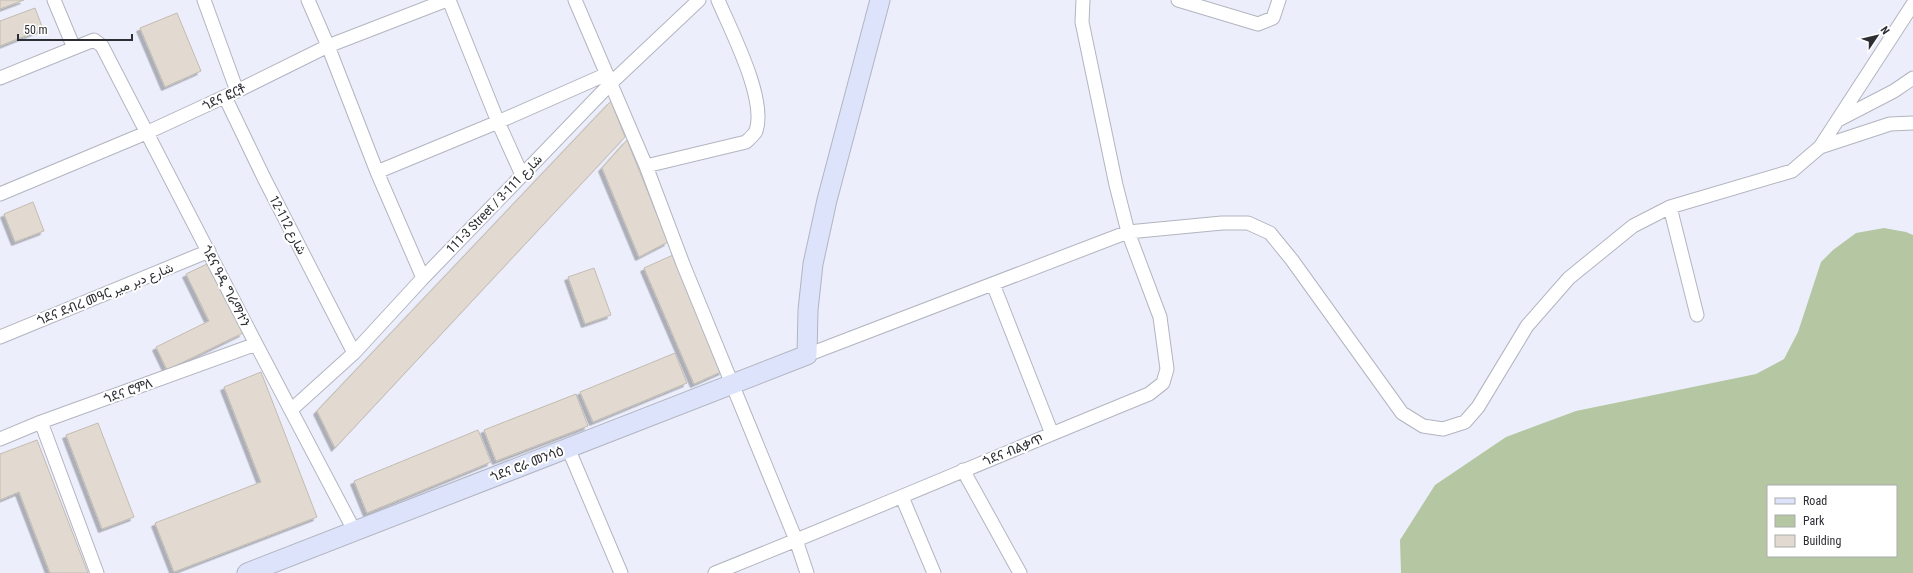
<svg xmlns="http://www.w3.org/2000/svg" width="1913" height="573" viewBox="0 0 1913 573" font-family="'Roboto Condensed',Vazirmatn,'Noto Sans Ethiopic',sans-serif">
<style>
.green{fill:#b4c7a2;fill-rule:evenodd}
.building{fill:#e2dad0;stroke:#c3bbb2;filter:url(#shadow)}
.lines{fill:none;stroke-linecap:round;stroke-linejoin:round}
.street-casing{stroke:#b2b5c0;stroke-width:15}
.secondary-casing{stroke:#b2b5c0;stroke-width:21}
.street{stroke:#fff;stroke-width:13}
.secondary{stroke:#dce3fb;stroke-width:19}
.labels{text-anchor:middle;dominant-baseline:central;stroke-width:4;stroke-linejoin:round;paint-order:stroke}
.street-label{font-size:13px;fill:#2d2e33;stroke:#fff}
</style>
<defs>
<filter id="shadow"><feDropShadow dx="-3.5" dy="3.5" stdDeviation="0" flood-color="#0004"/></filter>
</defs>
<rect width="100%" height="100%" fill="#eceffb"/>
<path class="green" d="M1884,228L1906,232L1913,235V573H1401L1400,540L1435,485L1506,437L1576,411L1756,374L1784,359L1798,332L1821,262L1833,250L1856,233ZM1768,486H1896V556H1768Z"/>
<path class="building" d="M0,0H24L0,9Z
M35,8L43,29L0,46V21Z
M177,13L201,71L165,87L140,28Z
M611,101L625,137L335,448L317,411Z
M627,140L668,242L639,257L602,168Z
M33,202L44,231L15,242L4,214Z
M673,255L723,371L694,384L644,268Z
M209,263L243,333L167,370L156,347L209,321L186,274Z
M594,268L611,315L585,324L568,277Z
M675,353L687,383L593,422L580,392Z
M261,372L317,517L174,572L155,523L261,482L224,387Z
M576,394L588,426L496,461L484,430Z
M98,423L134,517L102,529L66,435Z
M478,430L491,462L367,513L354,481Z
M37,440L88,573H50L19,492L0,500V454Z"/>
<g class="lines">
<g class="street-casing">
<path id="street" d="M54,0L74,48L94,40L102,46L256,344L355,532
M204,0L237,91
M308,0L328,46L377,172L423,278
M449,0L498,122L522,175
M575,0L646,166L683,264L796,540L807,573
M1178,0L1258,24L1273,18L1279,0
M0,78L74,48
M225,97L264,178L354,353
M1838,120L1894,91L1913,78
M1820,147L1890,124L1913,123
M646,166L746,142C749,139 754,135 756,131C767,99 731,31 718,0
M377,172L498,122L607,74
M0,194L146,133L237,91L328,46L447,0
M1670,207L1697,315
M993,284L1052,434
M0,337L209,251
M807,355L1128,232L1222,223H1248L1270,233L1292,260L1402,413L1423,426L1443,429L1465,422L1478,407L1527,326L1569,278L1633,226L1670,207L1792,171L1820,147L1913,4
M291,410L354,353L423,278L611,83L699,0
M41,422L97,573
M0,439L41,422L256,344
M568,448L621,573
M963,470L1020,573
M902,497L934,573
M715,573C860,515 1004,453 1149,394L1163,383L1167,369L1160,317L1128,232L1116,185L1082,22L1083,0"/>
</g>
<g class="secondary-casing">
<path id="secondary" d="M247,573L807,355L808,310L813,264L827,200L880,0"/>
</g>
<use href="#street" class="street"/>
<use href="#secondary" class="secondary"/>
</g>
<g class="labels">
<g class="street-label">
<text transform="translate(224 97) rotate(-25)">ጎደና ፎርቶ</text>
<text transform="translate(494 204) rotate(-46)">111-3 Street / شارع 111-3</text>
<text transform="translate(288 225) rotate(62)">شارع 112-12</text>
<text transform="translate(226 286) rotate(63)">ጎደና ዓዲ ግራማተን</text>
<text transform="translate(105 294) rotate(-22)">ጎደና ደብረ መዓር شارع دبر مير</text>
<text transform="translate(128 391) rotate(-20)">ጎደና ሮምለ</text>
<text transform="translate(1013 450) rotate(-22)">ጎደና ብልቃጥ</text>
<text transform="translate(527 464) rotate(-21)">ጎደና ሮራ መንሳዕ</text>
</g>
</g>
<rect x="1767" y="485" width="130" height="72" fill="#ffffff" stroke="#ababad"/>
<rect x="1775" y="498" width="20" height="6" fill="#dce3fb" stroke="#ababad"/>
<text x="1803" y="505" font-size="12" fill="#2d2e33">Road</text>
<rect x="1775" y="515" width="20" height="12" fill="#b4c7a2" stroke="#ababad"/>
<text x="1803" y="525" font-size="12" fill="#2d2e33">Park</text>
<rect x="1775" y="535" width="20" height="12" fill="#e2dad0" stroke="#ababad"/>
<text x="1803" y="545" font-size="12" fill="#2d2e33">Building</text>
<g transform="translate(1877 36) rotate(55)" stroke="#ffffff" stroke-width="3" paint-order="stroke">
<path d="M0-3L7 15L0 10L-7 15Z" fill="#2d2e33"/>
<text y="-6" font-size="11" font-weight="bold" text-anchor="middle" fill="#2d2e33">N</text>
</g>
<path d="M18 34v6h114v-6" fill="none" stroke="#2d2e33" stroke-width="2"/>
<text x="24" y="34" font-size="12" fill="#2d2e33" stroke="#ffffff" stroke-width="3" paint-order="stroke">50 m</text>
</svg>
